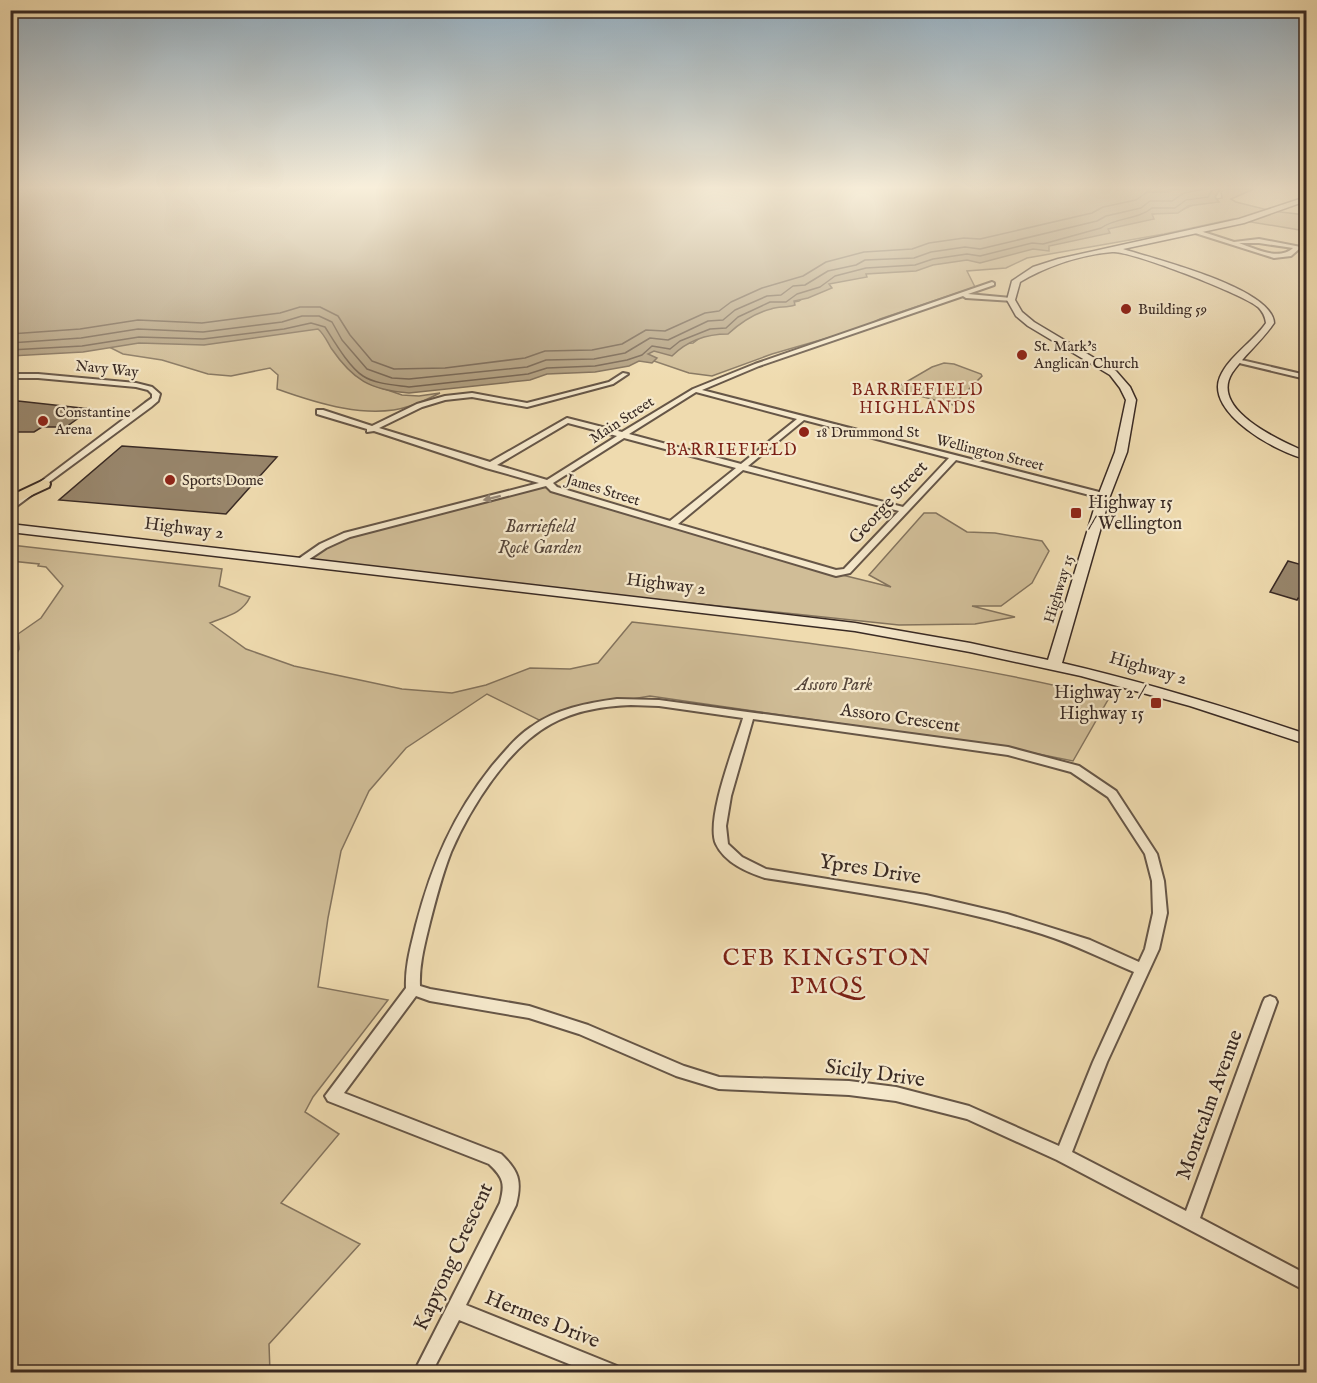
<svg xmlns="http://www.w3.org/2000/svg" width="1317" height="1383" viewBox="0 0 1317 1383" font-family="'IM FELL English',serif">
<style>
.green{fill:#d0bd97;stroke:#84745e;stroke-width:1.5}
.water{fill:#b19f80;stroke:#81705b;stroke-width:1.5}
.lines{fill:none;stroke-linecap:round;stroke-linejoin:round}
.shore{stroke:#756452;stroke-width:1.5}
.building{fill:#98866c;stroke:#392a24;stroke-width:1.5}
.street-casing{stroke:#665647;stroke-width:4}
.secondary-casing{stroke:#392a24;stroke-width:3}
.primary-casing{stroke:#392a24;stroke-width:4}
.street{fill:#f5e8cb;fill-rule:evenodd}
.secondary{fill:#f5e8cb;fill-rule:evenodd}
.primary{fill:#efdbaf;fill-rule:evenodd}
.oneway{fill:#978978}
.poi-dot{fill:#8f2418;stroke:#f5e8cb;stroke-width:2}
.labels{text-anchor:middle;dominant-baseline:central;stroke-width:4.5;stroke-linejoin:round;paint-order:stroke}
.far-poi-label{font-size:15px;fill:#392a24;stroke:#f5e8cb;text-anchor:start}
.far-street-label{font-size:15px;fill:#392a24;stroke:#f5e8cb}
.far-neighbourhood-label{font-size:16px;letter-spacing:1.5px;fill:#7a1f14;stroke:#f5e8cb}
.street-label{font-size:18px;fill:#392a24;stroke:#f5e8cb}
.poi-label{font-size:18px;fill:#392a24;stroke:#f5e8cb;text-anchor:start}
.park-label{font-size:18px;font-style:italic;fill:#57473b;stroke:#f5e8cb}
.near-street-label{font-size:21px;fill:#392a24;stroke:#f5e8cb}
.near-neighbourhood-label{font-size:24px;letter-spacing:1.5px;fill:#7a1f14;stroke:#f5e8cb}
</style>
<rect width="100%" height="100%" fill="#efdbaf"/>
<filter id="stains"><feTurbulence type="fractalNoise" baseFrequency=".00333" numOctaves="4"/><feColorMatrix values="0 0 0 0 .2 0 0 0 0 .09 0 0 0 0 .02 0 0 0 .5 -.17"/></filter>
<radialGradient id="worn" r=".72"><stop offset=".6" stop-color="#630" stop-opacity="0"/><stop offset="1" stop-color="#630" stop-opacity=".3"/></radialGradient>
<path class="green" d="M1225,189H1254L1231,199L1236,202L1272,211L1306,215V231L1233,219L1164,234L1027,258L1006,268L967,271L975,287L880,319L862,328L772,354L712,376L689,373L648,359L650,346L693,343L712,329L739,324L755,310L799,301L829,279L1141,218L1157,213L1180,211L1197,203L1222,198L1221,192Z
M305,326L328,327L373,385L402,395L419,396L440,393C430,398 420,403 410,406C369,420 316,403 277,389L278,375L270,368L231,376L208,374L162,360L123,354L105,345Z
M944,363L954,364L981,374L982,376L953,405L894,389L932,367Z
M548,483L554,489L830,572L891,587L869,575L924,513H936L967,532L995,533L1042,541L1049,551L1032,583L1001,606H972L1015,617L975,624L899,625L299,562L333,540Z
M11,545L222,569L219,586L250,597C242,614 226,616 210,623L246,649L294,666L402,689L452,693L486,685L530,668L570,669L598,663L632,622C793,640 952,659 1109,698L1073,761L1009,748L650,696C613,702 581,709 547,724L487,694L406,748L369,791L341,851L328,918L318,987L388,1000L313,1097L305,1112L339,1134L281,1203L360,1244L269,1344L270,1372H11V665L19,649L18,634L41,618L63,586L46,567L38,566L39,564L11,561Z"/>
<path class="water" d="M11,189H1221L1215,197L1219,202L1188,206L1178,213L1152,214L1154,219L1108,229L1110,233L1049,246V251L1033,249L980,263L967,260L933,265L916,271L866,274L867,277L829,284L832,288L808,298L794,301L795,305C786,308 779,306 771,309C755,313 740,323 728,334C707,334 687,341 672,356L654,351L648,354L657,358L652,363L639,361L629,366L595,372L547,374L530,380L409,393C370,390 353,380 331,348C327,341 324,334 318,329L204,345L139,343L83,352L11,356Z"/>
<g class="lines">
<path class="shore" d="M10,334L80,329L138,320L202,323L280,313L300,307H320L338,316L350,335L372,361L394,369L445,368L525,358L545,351L592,350L622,344L646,330L665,331L705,313L719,311L731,302L762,288L803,276L826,262L864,252L912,249L929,243L964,238L980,239L1092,213L1103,207L1136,200L1147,192H1168L1172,189
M10,343L81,338L138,329L203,332L282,322L302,316H319L332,322L342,340L367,369L392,378L409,379L527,367L546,360L594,359L625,353L650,338L668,340L708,321L723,320L735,310L767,296L781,295L793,286L805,285L828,271L856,265L865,260L914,258L931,252L965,247L980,249L1097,221L1106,216L1141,208L1150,201H1172L1184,193L1203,189
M10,350L82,346L139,337L203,339L284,329L311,323L325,327C334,341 349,367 363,376C375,384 395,385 409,387L528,374L547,368L595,366L627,360L642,355L652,346L670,349L680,341L710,329L726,328L738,317L770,302H786L797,294L820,287L835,276L866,268L915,265L933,259L967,254L980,256L1032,243L1043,244L1101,228C1116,217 1138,220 1152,208H1175L1186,200L1208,197L1213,189"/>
</g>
<path class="building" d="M18,401L91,409L66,427H42L34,432H10V406Z
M122,446L277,457L226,514L59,500Z
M1288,561L1306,566V600L1298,598L1297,600L1270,592Z"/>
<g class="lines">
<g class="street-casing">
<path id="street" d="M1194,229L1234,242L1259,239L1306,248V250L1299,249L1291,256L1274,258L1192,232ZM1239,243H1259L1293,248C1279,261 1256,249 1239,243Z
M992,282L994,283V285L968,294L1011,298L1014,300L1013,301L966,298L963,296L759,366L702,390L1107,494V498H1101L956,460L850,573L836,576L551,491L546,486L350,537L326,548L302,564H296L294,562L320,544L344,533L539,483L486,468L374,431L367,432V429L317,414V410H323L372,426L417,404L445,396L472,393L527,403L609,382L623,373L628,374L613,384L527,407L472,397L445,400L422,407L379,428L490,462L567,418L622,432L693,389L755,364ZM696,392L797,419L741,464L629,434ZM804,420L949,458L903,507L748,466ZM568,423L617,436L547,480L497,465ZM624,438L736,468L670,521L557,487L553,483ZM743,470L899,511L844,569L836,570L678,524Z
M1237,359L1306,375V379L1235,362V360Z
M10,374H38L136,383L152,387L160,394L158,401L151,407L10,511V505L145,403L152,398V394L148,390L136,387L38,378H10Z
M617,699L659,700L1008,747L1079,766L1116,791L1157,854L1164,881L1167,913L1159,949L1107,1062L1072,1152L1186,1211L1263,1002L1265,998L1270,996L1275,998L1277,1002L1200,1218L1306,1274V1291L1057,1160L967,1119L896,1101L849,1095L719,1089L676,1076L579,1034L529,1018L430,1001L416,996L344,1093L501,1154C519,1171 522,1181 516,1205L466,1305L617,1366L620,1372H589L459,1320L432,1372H414L500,1203C505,1184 504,1178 489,1164L328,1101L325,1096L406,988C405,966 411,946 416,925C432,864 453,815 492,766C504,752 516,737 531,727C556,709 587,703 617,699ZM631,705L659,706L743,718C735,745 705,820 716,844C725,863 747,872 765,878C858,892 952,906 1042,934C1074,944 1103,959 1134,972L1093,1062L1059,1146L969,1106L896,1087L849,1081L719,1077L684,1066L588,1025L529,1006L430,989L420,986C419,964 425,943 430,922C436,899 442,875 451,852C470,808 508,747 551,724C576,710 604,706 631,705ZM753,719L1008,755L1071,772L1108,797L1145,854L1152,881L1153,913L1145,949L1139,962L1090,940L1007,914L926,895L766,869L742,857L728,844L726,826L731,796Z"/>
</g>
<g class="secondary-casing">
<path id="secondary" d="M1306,197V201L1244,223L1123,249C1154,259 1273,288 1274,323C1262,341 1244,355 1232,373C1209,410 1281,441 1306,452V459C1278,453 1205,413 1220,377C1229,356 1253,342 1266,323C1265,316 1263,312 1258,307C1243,294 1129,250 1112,252C1080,255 1047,266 1020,282L1015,300L1022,312L1034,322L1116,371L1130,387L1136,400L1127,452L1110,496L1062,663C1144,682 1226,707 1306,734V744L1190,706L1081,676L970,652L855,631L10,532V524L855,623L970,643L1048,660L1098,496L1115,452L1126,400L1120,388L1110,375L1028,326L1016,316L1007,300L1012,281L1033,267L1058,259L1239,219Z"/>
</g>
<g class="primary-casing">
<path id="primary" d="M44,480L49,481L50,484L49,487L10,505V496Z"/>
</g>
<use href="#street" class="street"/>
<use href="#secondary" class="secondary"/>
<use href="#primary" class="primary"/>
</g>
<defs><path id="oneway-solid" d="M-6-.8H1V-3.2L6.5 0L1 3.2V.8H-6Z" transform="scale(1.5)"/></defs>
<use class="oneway" href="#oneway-solid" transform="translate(492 498) rotate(166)"/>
<linearGradient id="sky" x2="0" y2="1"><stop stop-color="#92acbe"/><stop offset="0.49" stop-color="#f8efdb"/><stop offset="1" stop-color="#f8efdb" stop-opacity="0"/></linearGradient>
<rect width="1317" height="383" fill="url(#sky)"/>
<g class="poi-dot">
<circle cx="1126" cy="309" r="6"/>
<circle cx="1022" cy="355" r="6"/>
<circle cx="43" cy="421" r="6"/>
<circle cx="804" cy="432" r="6"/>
<circle cx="170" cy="480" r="6"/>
<rect x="1070" y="507" width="12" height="12" rx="3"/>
<rect x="1150" y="697" width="12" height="12" rx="3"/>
</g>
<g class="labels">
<g class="far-poi-label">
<text x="1138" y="309">Building 59</text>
<text x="1034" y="346">St. Mark's<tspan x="1034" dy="17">Anglican Church</tspan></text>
<text x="55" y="412">Constantine<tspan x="55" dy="17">Arena</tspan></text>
<text x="816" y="432">18 Drummond St</text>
<text x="182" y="480">Sports Dome</text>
</g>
<g class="far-street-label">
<text transform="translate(107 369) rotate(6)">Navy Way</text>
<text transform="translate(622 420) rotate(-33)">Main Street</text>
<text transform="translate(990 453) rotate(14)">Wellington Street</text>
<text transform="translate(603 490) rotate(17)">James Street</text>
<text transform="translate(1059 589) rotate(-73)">Highway 15</text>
</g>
<g class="far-neighbourhood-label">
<text x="918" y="391">BARRIEFIELD<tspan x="918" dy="18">HIGHLANDS</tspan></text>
<text x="732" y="451">BARRIEFIELD</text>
</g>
<g class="street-label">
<text transform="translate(889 503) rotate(-47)">George Street</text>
<text transform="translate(184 529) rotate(7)">Highway 2</text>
<text transform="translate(666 585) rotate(7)">Highway 2</text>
<text transform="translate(1148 669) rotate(16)">Highway 2</text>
<text transform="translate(900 719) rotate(8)">Assoro Crescent</text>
</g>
<g class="poi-label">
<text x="1088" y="503">Highway 15<tspan x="1088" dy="21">/ Wellington</tspan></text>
<text x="1144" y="693" text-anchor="end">Highway 2 /<tspan x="1144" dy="21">Highway 15</tspan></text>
</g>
<g class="park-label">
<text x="540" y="527">Barriefield<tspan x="540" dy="21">Rock Garden</tspan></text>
<text x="834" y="685">Assoro Park</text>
</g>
<g class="near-street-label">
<text transform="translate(870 870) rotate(9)">Ypres Drive</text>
<text transform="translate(875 1074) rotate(8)">Sicily Drive</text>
<text transform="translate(1210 1105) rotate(-70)">Montcalm Avenue</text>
<text transform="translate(454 1257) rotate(-65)">Kapyong Crescent</text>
<text transform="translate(542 1320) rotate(22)">Hermes Drive</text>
</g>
<g class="near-neighbourhood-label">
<text x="827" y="958">CFB KINGSTON<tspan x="827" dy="28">PMQS</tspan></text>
</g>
</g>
<rect width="1317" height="1383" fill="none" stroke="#efdbaf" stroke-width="36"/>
<rect x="12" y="12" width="1293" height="1359" fill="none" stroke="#392a24" stroke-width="3"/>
<rect x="18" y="18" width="1281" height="1347" fill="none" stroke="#392a24" stroke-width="1.5"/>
<rect width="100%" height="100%" filter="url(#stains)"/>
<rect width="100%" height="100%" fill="url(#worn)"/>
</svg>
